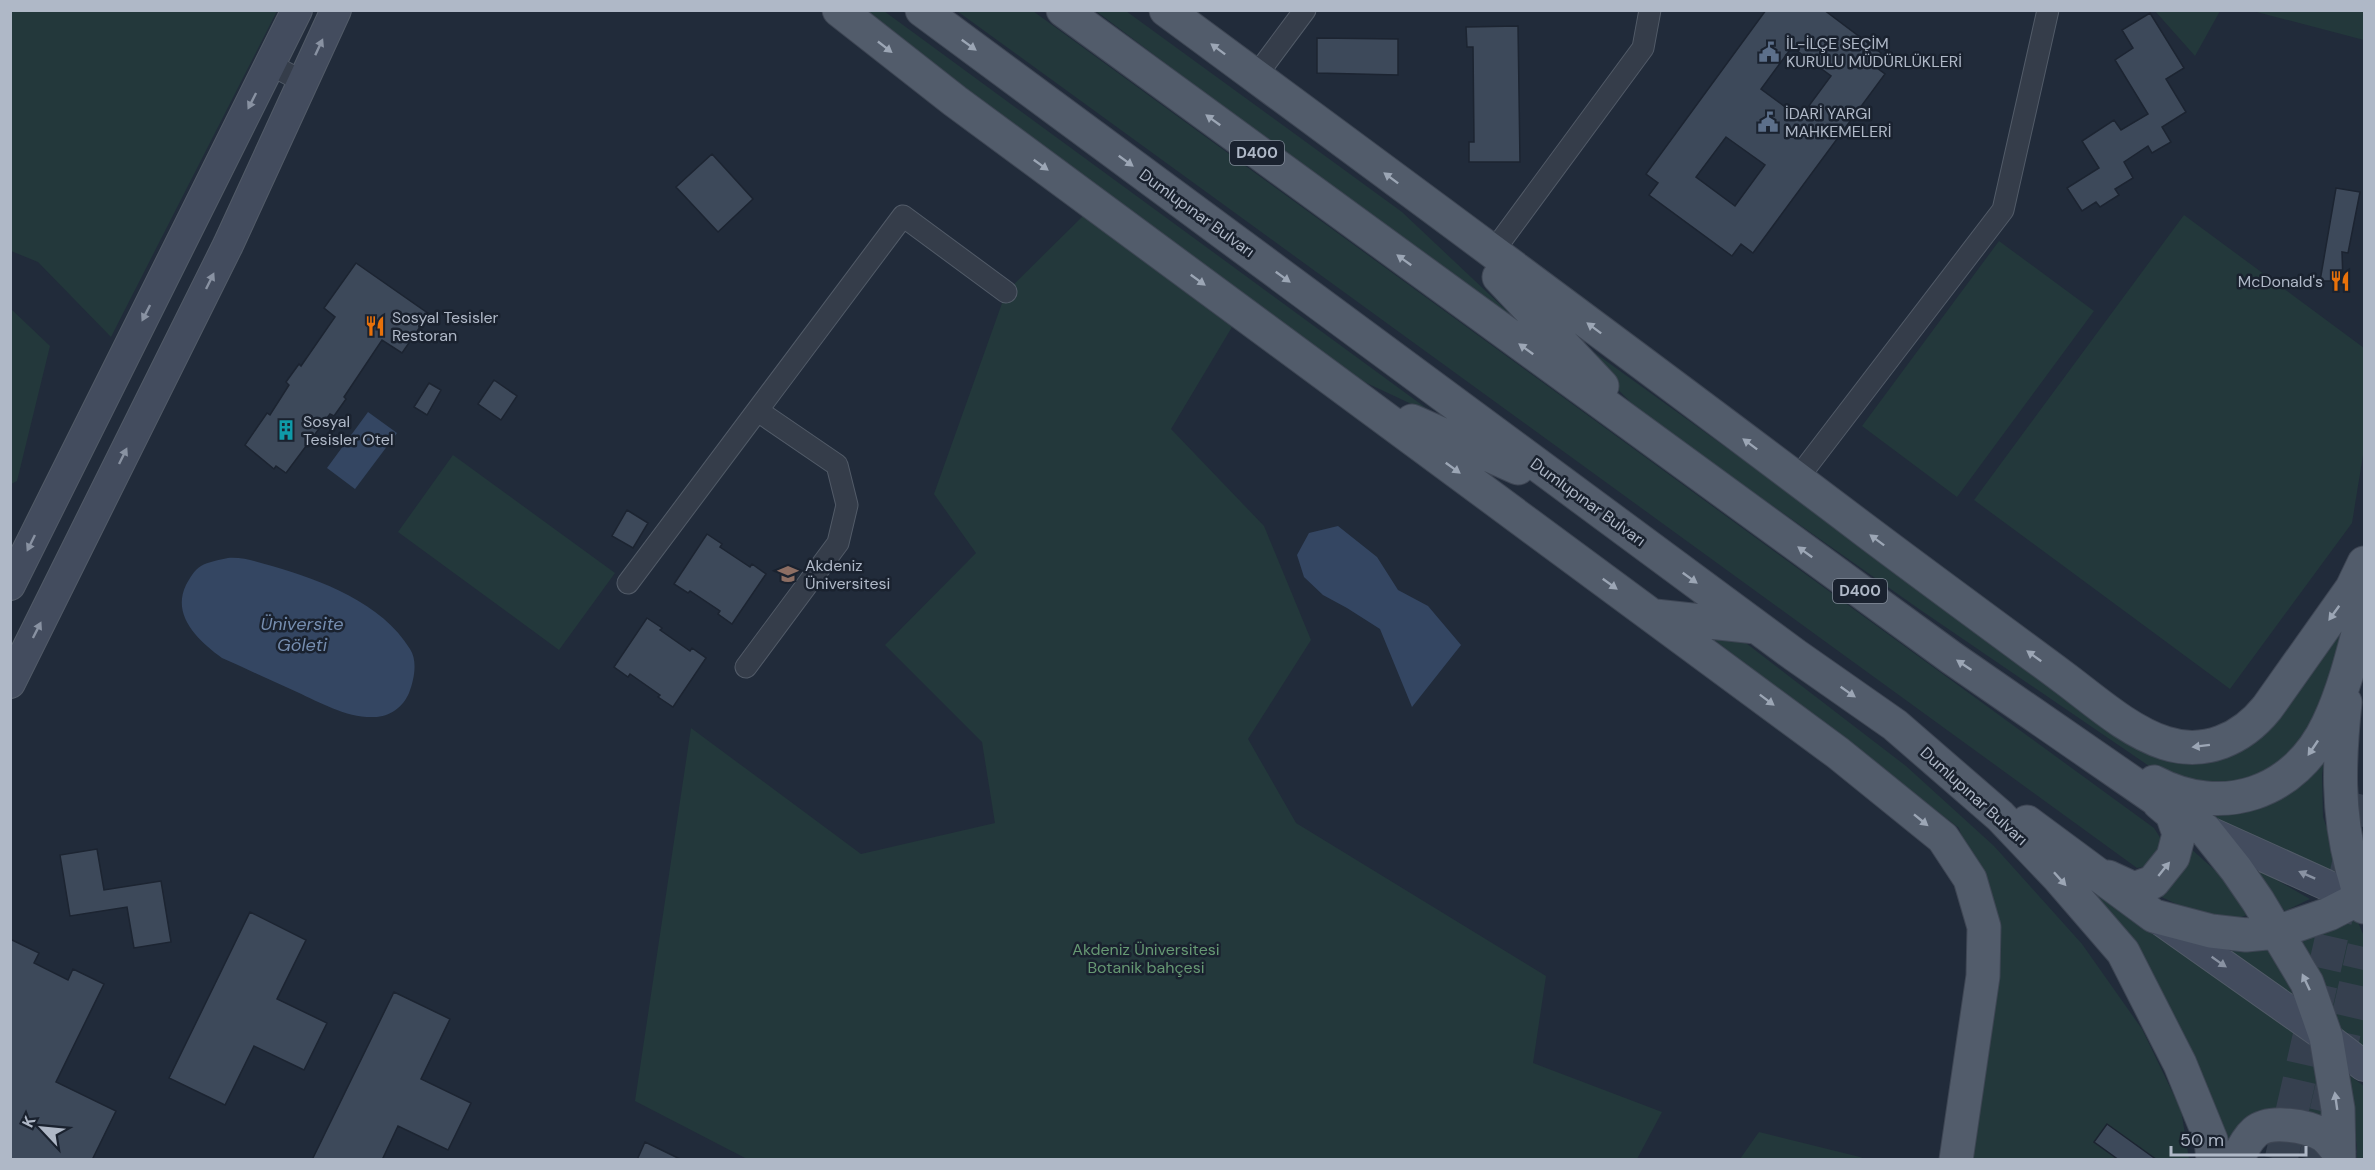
<svg xmlns="http://www.w3.org/2000/svg" width="2375" height="1170" viewBox="0 0 2375 1170" font-family="'DM Sans',sans-serif">
<style>
.green{fill:#23383b}
.water{fill:#344662}
.building{fill:#3d495a;stroke:#1c2431;stroke-width:1.5;fill-rule:evenodd}
.lines{fill:none;stroke-linecap:round;stroke-linejoin:round}
.primary-tunnel{stroke:#36404f;stroke-width:33;stroke-dasharray:33 16;stroke-linecap:butt}
.street-casing{stroke:#525b68;stroke-width:23}
.secondary-casing{stroke:#525b68;stroke-width:32}
.primary-casing{stroke:#3e4654;stroke-width:35}
.street{stroke:#353d4a;stroke-width:21}
.secondary{stroke:#434c5e;stroke-width:30}
.primary{stroke:#525c6b;stroke-width:33}
.oneway{fill:#9ca6b5}
.oneway2{fill:#8992a2}
.labels{text-anchor:middle;dominant-baseline:central;stroke-width:5;stroke-linejoin:round;paint-order:stroke}
.shield{fill:#1a222f;stroke:#828b99;stroke-width:1.5}
.shield-label{font-size:15px;font-weight:bold;fill:#afb8c7}
.poi-label{font-size:16px;fill:#afb8c7;stroke:#1a222f;text-anchor:start}
.street-label{font-size:16px;fill:#afb8c7;stroke:#1a222f}
.park-label{font-size:16px;fill:#669873;stroke:#1a222f}
.water-label{font-size:18px;font-style:italic;fill:#768eb0;stroke:#1a222f}
</style>
<rect width="100%" height="100%" fill="#212b3a"/>
<path class="green" d="M10,11H277L111,337L38,262L11,251Z
M861,11H884L1437,416L1358,379Z
M957,11H1033L2154,828L2161,839L2158,852L2147,866L2137,868Z
M1096,11H1126L1402,212L1560,361Z
M2155,11H2220L2195,56Z
M2253,11H2364V40Z
M2184,215L2364,348V449L2352,523L2230,689L1974,500Z
M1083,216L1232,327L1171,429L1264,526L1311,640L1248,739L1296,823L1546,976L1533,1063L1662,1112L1637,1159L749,1160L635,1101L691,728L861,854L995,823L982,742L885,645L976,553L934,494L1006,292Z
M1999,241L2094,311L1957,497L1862,426Z
M10,308L50,346L17,481L11,484Z
M1552,322L2132,740L2218,756L2354,601L2327,705L2306,743L2265,776L2227,788L2187,786L2152,768L1919,609L1641,413Z
M453,455L615,573L559,650L398,532Z
M1708,635L1742,640L1906,766L1994,846L2082,944L2142,1029L2181,1110L2189,1159H1967L1998,948L1959,828Z
M2326,747L2322,775L2323,817L2349,891L2259,849L2192,805Z
M2188,846L2219,874L2250,914L2233,920L2187,909L2153,893C2180,884 2185,873 2188,846Z
M2057,863L2302,1033L2317,1069L2327,1125L2307,1116L2225,1158Z
M2249,864L2310,899L2285,911Z
M2353,911L2364,936V1052L2339,1033L2300,935Z
M2207,942L2268,944L2298,1004Z
M2342,1070L2364,1086V1159H2357V1146Z
M1759,1132L1860,1157L1865,1159H1740Z"/>
<path class="water" d="M368,412L397,433L355,489L327,468Z
M1338,526L1377,557L1398,590L1428,606L1461,645L1412,707L1380,629L1347,608L1323,595L1304,577L1297,555L1309,533Z
M228,558C244,557 257,562 272,566C321,580 382,603 410,649C418,661 414,680 409,693C403,707 390,717 374,717C347,718 321,703 297,692C272,681 247,669 222,658C199,641 171,616 186,585C190,578 194,570 201,566C208,562 219,560 228,558Z"/>
<path class="building" d="M1766,10H1824L1881,53L1873,65L1885,74L1753,253L1741,244L1732,256L1649,195L1658,183L1646,174ZM1792,47L1831,76L1800,118L1761,89ZM1726,137L1765,165L1735,206L1696,177Z
M2150,13L2184,68L2166,79L2186,112L2162,127L2171,142L2152,153L2148,146L2124,162L2133,178L2115,189L2119,195L2100,207L2096,202L2082,211L2067,188L2099,168L2082,141L2114,120L2121,130L2148,114L2115,60L2133,48L2122,30Z
M1518,26L1520,162H1469V142H1474L1473,47H1467L1466,27Z
M1317,38L1398,39V75L1317,73Z
M712,154L753,199L718,232L676,187Z
M2336,188L2360,192L2348,253L2342,252L2343,281H2320Z
M356,263L429,314L402,353L382,340L344,397L346,399L334,416L330,414L286,473L276,466L274,469L245,445L267,413L270,415L289,385L286,382L299,364L301,366L335,317L324,308Z
M494,380L517,396L501,420L478,404Z
M429,383L441,390L427,415L414,407Z
M627,510L648,523L633,548L612,536Z
M707,534L722,544L720,547L750,567L752,564L766,574L732,624L718,614L720,611L690,591L688,593L674,584Z
M647,618L662,628L660,630L690,651L692,648L706,658L673,707L658,697L660,695L630,674L628,677L614,667Z
M97,849L104,890L161,881L171,942L134,948L127,907L70,916L60,855Z
M250,912L306,940L277,999L327,1023L304,1070L254,1046L225,1105L169,1078Z
M10,939L39,953L34,963L68,980L73,969L104,984L56,1082L116,1111L92,1160H10Z
M394,992L450,1019L421,1079L471,1103L448,1150L398,1126L382,1160H312Z
M2107,1124L2157,1160H2119L2094,1142Z
M645,1142L682,1160H637Z"/>
<g class="lines">
<path class="primary-tunnel" d="M2281,1160L2364,795
M2315,1160L2364,947"/>
<g class="street-casing">
<path id="street" d="M270,64L303,82
M1255,77L1305,10
M1492,253L1643,48L1650,10
M1797,479L2003,210L2048,10
M628,583L903,216L1006,292
M746,667L838,543L847,505L837,465L758,411"/>
</g>
<g class="secondary-casing">
<path id="secondary" d="M10,585L297,10
M10,683L228,245L336,10
M2205,830L2364,902
M2159,919L2326,1037L2364,1066"/>
</g>
<g class="primary-casing">
<path id="primary" d="M839,10L955,101L1838,753L1943,838L1970,879L1984,927L1983,976L1956,1160
M922,10L1795,655L1895,725L2000,816L2059,878L2123,952L2180,1064L2211,1140L2213,1160
M1063,10L1952,658L2153,797L2205,830L2236,869L2258,901L2307,983L2326,1037L2338,1109L2339,1160
M1166,10C1400,183 1634,355 1866,531C1931,580 1997,628 2063,677C2094,700 2128,731 2165,743C2205,756 2242,739 2267,708L2352,588L2364,563
M1499,277L1602,386
M1412,421L1518,468
M1655,616L1756,627
M2345,702C2339,761 2337,810 2352,868C2356,881 2359,895 2364,907
M2154,782C2222,818 2295,794 2328,724C2345,688 2354,649 2364,610
M2027,822L2154,916L2211,931L2246,935L2277,932L2329,914L2364,896
M2108,877L2134,889L2153,882L2173,857L2179,834L2172,814L2159,803
M2237,1160C2242,1149 2247,1139 2255,1132C2270,1119 2307,1126 2323,1135C2329,1139 2334,1147 2339,1152"/>
</g>
<use href="#street" class="street"/>
<use href="#secondary" class="secondary"/>
<use href="#primary" class="primary"/>
</g>
<defs><path id="oneway-solid" d="M-6-.8H1V-3.2L6.5 0L1 3.2V.8H-6Z" transform="scale(1.5)"/></defs>
<g class="oneway">
<use href="#oneway-solid" transform="translate(969 45) rotate(36)"/>
<use href="#oneway-solid" transform="translate(885 47) rotate(38)"/>
<use href="#oneway-solid" transform="translate(1218 49) rotate(-143)"/>
<use href="#oneway-solid" transform="translate(1213 120) rotate(-144)"/>
<use href="#oneway-solid" transform="translate(1126 161) rotate(36)"/>
<use href="#oneway-solid" transform="translate(1041 165) rotate(36)"/>
<use href="#oneway-solid" transform="translate(1391 178) rotate(-143)"/>
<use href="#oneway-solid" transform="translate(1404 260) rotate(-144)"/>
<use href="#oneway-solid" transform="translate(1283 277) rotate(36)"/>
<use href="#oneway-solid" transform="translate(1198 280) rotate(36)"/>
<use href="#oneway-solid" transform="translate(1594 328) rotate(-143)"/>
<use href="#oneway-solid" transform="translate(1526 349) rotate(-144)"/>
<use href="#oneway-solid" transform="translate(1750 444) rotate(-143)"/>
<use href="#oneway-solid" transform="translate(1453 468) rotate(36)"/>
<use href="#oneway-solid" transform="translate(1877 540) rotate(-143)"/>
<use href="#oneway-solid" transform="translate(1805 552) rotate(-144)"/>
<use href="#oneway-solid" transform="translate(1690 578) rotate(36)"/>
<use href="#oneway-solid" transform="translate(1610 584) rotate(36)"/>
<use href="#oneway-solid" transform="translate(2334 613) rotate(126)"/>
<use href="#oneway-solid" transform="translate(2034 656) rotate(-144)"/>
<use href="#oneway-solid" transform="translate(1964 665) rotate(-146)"/>
<use href="#oneway-solid" transform="translate(1848 692) rotate(35)"/>
<use href="#oneway-solid" transform="translate(1767 700) rotate(37)"/>
<use href="#oneway-solid" transform="translate(2201 746) rotate(173)"/>
<use href="#oneway-solid" transform="translate(2313 748) rotate(124)"/>
<use href="#oneway-solid" transform="translate(1921 820) rotate(39)"/>
<use href="#oneway-solid" transform="translate(2164 869) rotate(-51)"/>
<use href="#oneway-solid" transform="translate(2060 879) rotate(48)"/>
<use href="#oneway-solid" transform="translate(2306 982) rotate(-115)"/>
<use href="#oneway-solid" transform="translate(2336 1101) rotate(-98)"/>
</g>
<g class="oneway2">
<use href="#oneway-solid" transform="translate(319 47) rotate(-65)"/>
<use href="#oneway-solid" transform="translate(252 101) rotate(117)"/>
<use href="#oneway-solid" transform="translate(210 281) rotate(-64)"/>
<use href="#oneway-solid" transform="translate(146 313) rotate(117)"/>
<use href="#oneway-solid" transform="translate(123 456) rotate(-64)"/>
<use href="#oneway-solid" transform="translate(31 543) rotate(116)"/>
<use href="#oneway-solid" transform="translate(37 630) rotate(-63)"/>
<use href="#oneway-solid" transform="translate(2307 875) rotate(-156)"/>
<use href="#oneway-solid" transform="translate(2219 962) rotate(35)"/>
</g>
<defs>
<g id="civic-bare" transform="scale(1.62)"><path d="M-.6-6.5H3V-4.5H.6V-3L4-1V1h2V6H-6V1h2V-1L-.6-3ZM-1.2 2.5V6h2.4V2.5Z" fill="#5c6f8a" stroke="#1a222f" stroke-width="2.5" paint-order="stroke"/></g>
<g id="restaurant-bare" transform="scale(1.62)"><path d="M-5-6h1v4h1v-4h1v4h1v-4h1v5L-1.5 .5V6h-2V.5L-5-1ZM5-6V6H3V1.5H1.5Q1.5-4 5-6Z" fill="#e8710a" stroke="#1a222f" stroke-width="2.5" paint-order="stroke"/></g>
<g id="building-bare" transform="scale(1.62)"><path d="M-4-6H4V6H1V3H-1V6H-4ZM-2.5-4.3h1.7v1.8h-1.7ZM.8-4.3h1.7v1.8H.8ZM-2.5-1h1.7V.8h-1.7ZM.8-1h1.7V.8H.8Z" fill="#0f9aa8" stroke="#1a222f" stroke-width="2.5" paint-order="stroke"/></g>
<g id="university-bare" transform="scale(1.62)"><path d="M0-5L7-2L0 1L-7-2ZM-4 1L0 2.5L4 1V4Q0 6-4 4Z" fill="#8d6e63" stroke="#1a222f" stroke-width="2.5" paint-order="stroke"/></g>
</defs>
<g fill-rule="evenodd">
<use href="#civic-bare" x="1769" y="52"/>
<use href="#civic-bare" x="1768" y="122"/>
<use href="#restaurant-bare" x="2340" y="281"/>
<use href="#restaurant-bare" x="375" y="326"/>
<use href="#building-bare" x="286" y="430"/>
<use href="#university-bare" x="788" y="574"/>
</g>
<g class="labels">
<g class="shield">
<rect x="1230" y="141" width="54" height="24" rx="4.5"/>
<rect x="1833" y="579" width="54" height="24" rx="4.5"/>
</g>
<g class="shield-label">
<text x="1257" y="153">D400</text>
<text x="1860" y="591">D400</text>
</g>
<g class="poi-label">
<text x="1786" y="43">İL-İLÇE SEÇİM<tspan x="1786" dy="18">KURULU MÜDÜRLÜKLERİ</tspan></text>
<text x="1785" y="113">İDARİ YARGI<tspan x="1785" dy="18">MAHKEMELERİ</tspan></text>
<text x="2323" y="281" text-anchor="end">McDonald's</text>
<text x="392" y="317">Sosyal Tesisler<tspan x="392" dy="18">Restoran</tspan></text>
<text x="303" y="421">Sosyal<tspan x="303" dy="18">Tesisler Otel</tspan></text>
<text x="805" y="565">Akdeniz<tspan x="805" dy="18">Üniversitesi</tspan></text>
</g>
<g class="street-label">
<text transform="translate(1197 213) rotate(36)">Dumlupınar Bulvarı</text>
<text transform="translate(1588 502) rotate(36)">Dumlupınar Bulvarı</text>
<text transform="translate(1974 796) rotate(42)">Dumlupınar Bulvarı</text>
</g>
<g class="park-label">
<text x="1146" y="949">Akdeniz Üniversitesi<tspan x="1146" dy="18">Botanik bahçesi</tspan></text>
</g>
<g class="water-label">
<text x="302" y="624">Üniversite<tspan x="302" dy="21">Göleti</tspan></text>
</g>
</g>
<rect width="2375" height="1170" fill="none" stroke="#afb8c7" stroke-width="24"/>
<g transform="translate(42 1128) rotate(296)" stroke="#1a222f" stroke-width="4.5" paint-order="stroke">
<path d="M0-4.5L10 22L0 15L-10 22Z" fill="#afb8c7"/>
<text y="-9" font-size="16" font-weight="bold" text-anchor="middle" fill="#afb8c7">K</text>
</g>
<path d="M2171 1146v9h135v-9" fill="none" stroke="#afb8c7" stroke-width="3"/>
<text x="2180" y="1146" font-size="18" fill="#afb8c7" stroke="#1a222f" stroke-width="4.5" paint-order="stroke">50 m</text>
</svg>
